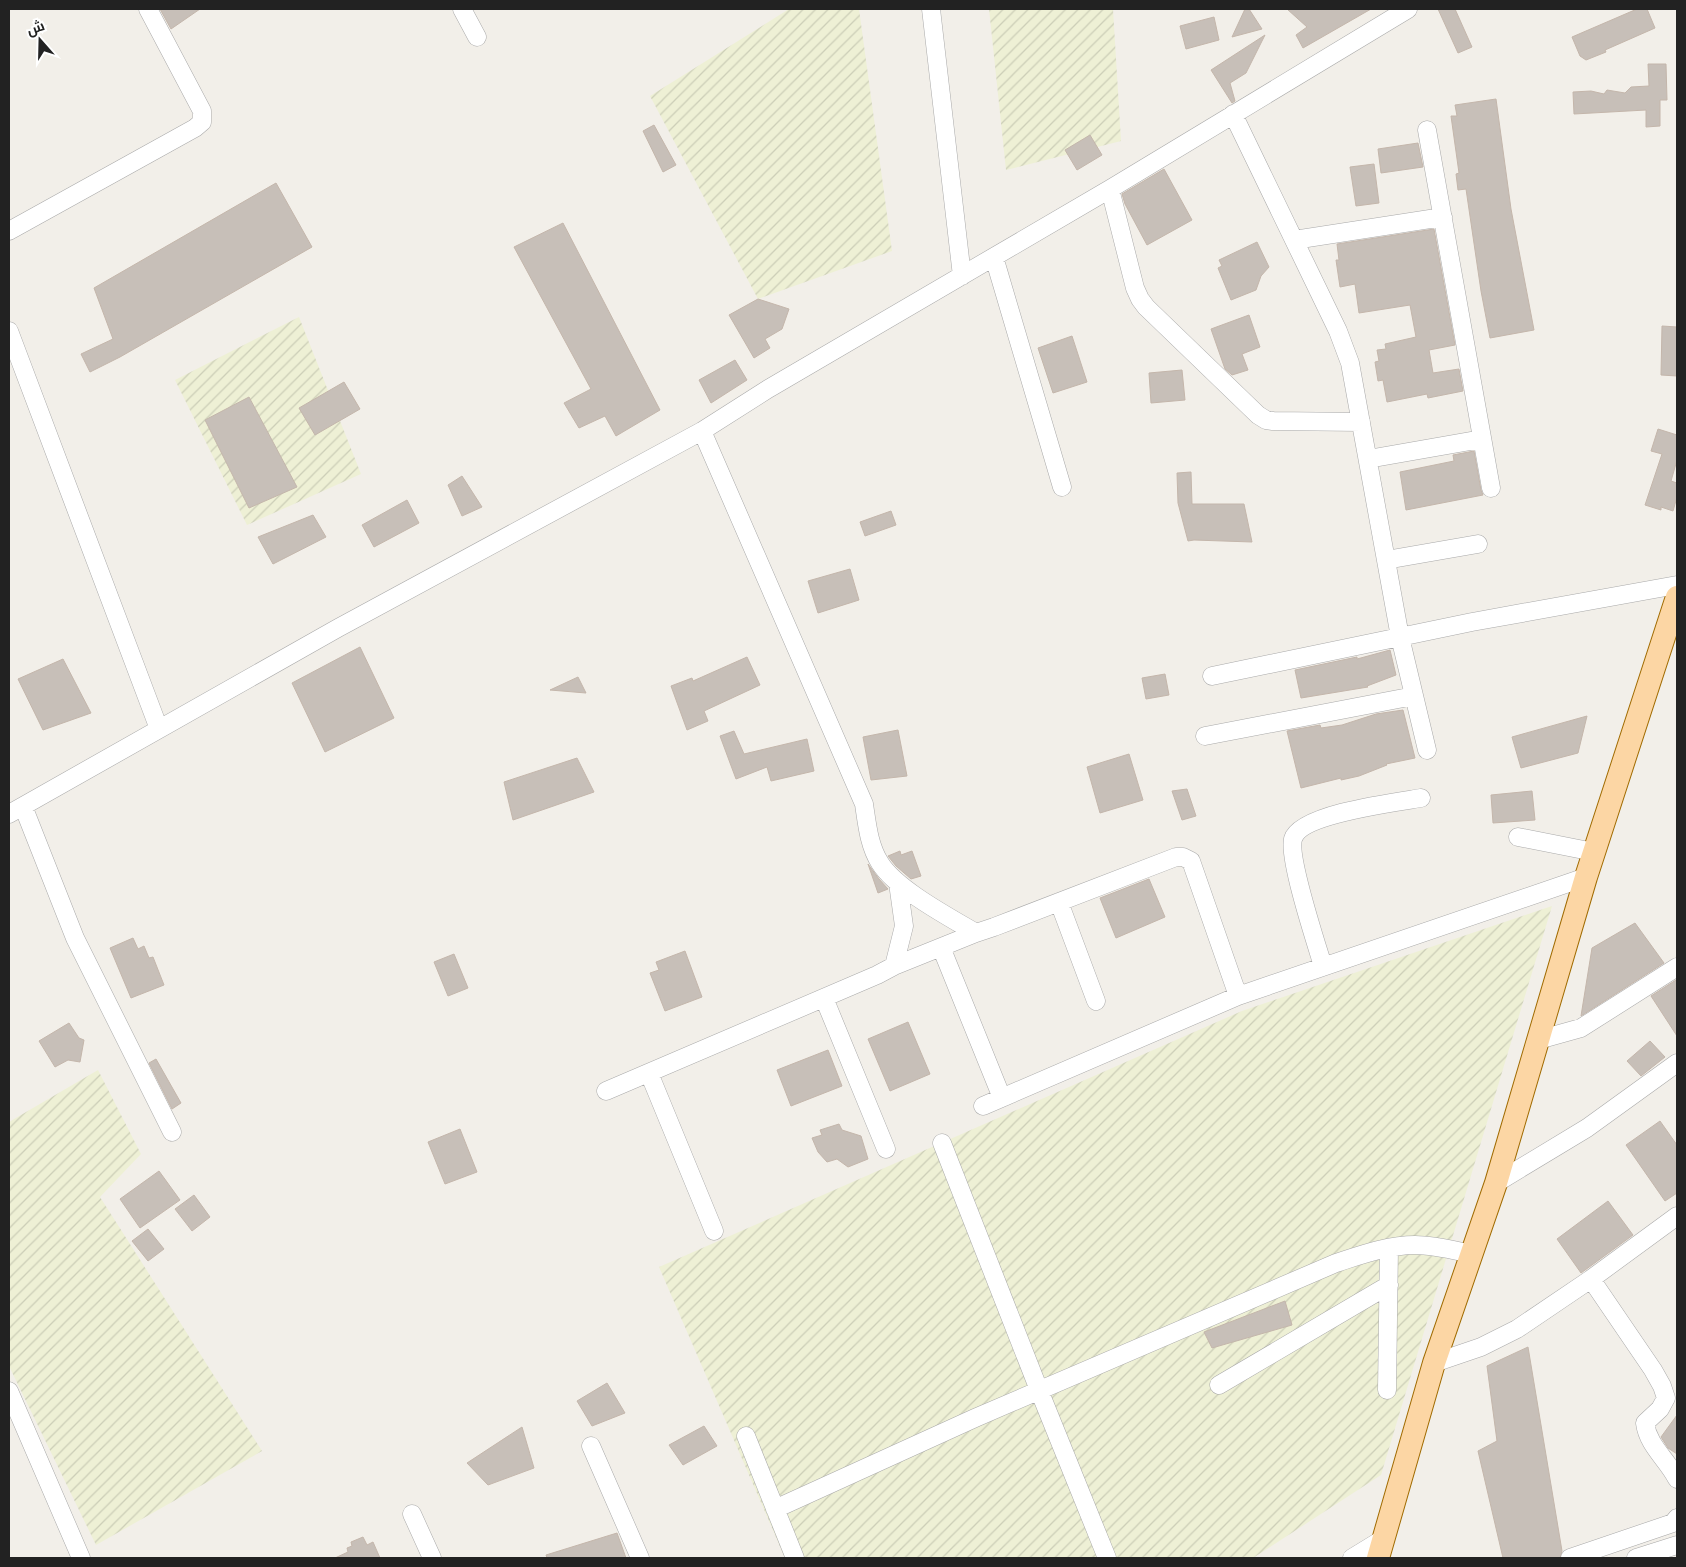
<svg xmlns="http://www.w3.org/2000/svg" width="1686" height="1567" viewBox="0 0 1686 1567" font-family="Ubuntu,Cairo,sans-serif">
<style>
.farmland{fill:url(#farmland-furrows)}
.building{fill:#c7bfb8;stroke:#c4b6ab}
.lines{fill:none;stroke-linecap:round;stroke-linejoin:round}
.minor-casing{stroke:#a9a9a9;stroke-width:19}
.major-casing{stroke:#a06b00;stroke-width:24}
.minor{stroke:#fff;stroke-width:18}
.major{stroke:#fcd6a4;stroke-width:22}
</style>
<defs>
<pattern id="farmland-furrows" width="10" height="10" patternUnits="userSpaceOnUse" patternTransform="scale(1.25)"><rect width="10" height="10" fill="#eef0d5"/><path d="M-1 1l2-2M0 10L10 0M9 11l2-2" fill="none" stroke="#ccceb7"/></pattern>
</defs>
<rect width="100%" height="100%" fill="#f2efe9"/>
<path class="farmland" d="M789,9H859L892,251L758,299L650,96Z
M989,9H1113L1121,141L1006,170Z
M299,317L361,474L247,525L175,380Z
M1552,906L1381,1475L1253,1558H785L659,1267L1242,1011Z
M98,1070L141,1154L100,1197L262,1451L96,1545L9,1366V1122Z"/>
<path class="building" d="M160,9H200L171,29Z
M1245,9H1249L1262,29L1232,37Z
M1287,9H1371L1303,48L1296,35L1307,27Z
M1438,9H1455L1472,47L1458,53Z
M1637,9H1647L1655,28L1605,50L1606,52L1586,60L1580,56L1572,37Z
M1214,17L1219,40L1186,49L1180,26Z
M1265,35L1246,73L1230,83L1235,101L1232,103L1211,70Z
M1648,64H1666L1667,100H1660V126L1646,127V110L1574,114L1573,92L1591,91L1604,94L1607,90L1625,93L1631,87L1649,86Z
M1496,99L1511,209L1534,330L1490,338L1481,291L1466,189L1458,190L1456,174L1459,173L1451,116H1457L1455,105Z
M654,125L676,165L663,172L643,131Z
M1090,135L1102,155L1077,170L1065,150Z
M1418,143L1423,167L1381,173L1378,149Z
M1374,164L1379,203L1356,206L1350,167Z
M1164,169L1192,220L1147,245L1125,204L1122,194Z
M276,183L312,247L120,357L90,372L81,354L113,339L94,288Z
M563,223L660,410L616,436L605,416L579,428L564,403L591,389L514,247Z
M1434,229L1455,345L1429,350L1433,373L1459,369L1463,391L1428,398L1427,394L1387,402L1383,380L1378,381L1375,362L1379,361L1377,350L1386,349L1385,344L1416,337L1410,305L1359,313L1355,284L1340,287L1336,260H1339L1337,244Z
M1257,242L1269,267L1261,276L1256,290L1231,300L1218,268L1222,266L1219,260Z
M758,299L789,309L782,329L765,339L770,348L754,358L729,315Z
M1249,315L1260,347L1242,354L1248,370L1232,375L1225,369L1211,329Z
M1662,326L1677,327V376L1661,375Z
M1072,336L1087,382L1053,393L1038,348Z
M735,360L747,380L711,403L699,380Z
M1182,370L1185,400L1151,403L1149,373Z
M344,382L360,409L315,435L299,408Z
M249,397L297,487L249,508L205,420Z
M1658,429L1677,435V460L1671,481L1677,483V497L1673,511L1661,507V510L1645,505L1662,454L1651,451Z
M1474,451L1481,490L1483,495L1406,510L1400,472L1454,461L1453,455Z
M1191,472L1192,504H1244L1252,542L1194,540L1188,541L1178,503L1177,473Z
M462,476L482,507L462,516L448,485Z
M407,500L419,523L374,547L362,525Z
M891,511L896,525L865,536L860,522Z
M313,515L326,537L273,564L258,537Z
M850,569L859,600L818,613L808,581Z
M360,647L394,718L325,752L292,683Z
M1390,650L1396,675L1367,686L1368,687L1301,698L1295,670L1357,657V659Z
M747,657L760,685L704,711L708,721L687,730L671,686L692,678L693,681Z
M63,659L91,713L43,730L18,679Z
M1165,674L1169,695L1146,699L1142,678Z
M578,677L586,693L550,690Z
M1403,710L1415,758L1386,764L1387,765L1359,776L1341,780V778L1301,788L1287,731L1320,725L1321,728L1342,725L1376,714Z
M1587,716L1578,753L1521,768L1512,737Z
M898,730L907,776L871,780L863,737Z
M734,731L744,754L807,739L814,771L771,781L767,767L736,779L720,736Z
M1129,754L1143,800L1100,813L1087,767Z
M577,758L594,792L513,820L504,782Z
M1187,789L1196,816L1182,820L1172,791Z
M1532,791L1535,820L1493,823L1491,795Z
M900,851L901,855L912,851L921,876L911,879L896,866L888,856Z
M868,864L879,879L888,889L878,893Z
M1149,879L1165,917L1116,938L1100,898Z
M1635,923L1664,963L1581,1016L1592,948Z
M133,938L138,949L144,946L149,958L153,957L164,985L131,998L110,948Z
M685,951L702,997L665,1011L650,973L659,970L656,962Z
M454,954L468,988L448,996L434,962Z
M1676,980L1677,982V1036L1651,996Z
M908,1022L930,1074L890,1091L868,1039Z
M69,1023L79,1038L84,1040L80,1062L68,1060L55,1067L39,1041Z
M1650,1041L1665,1057L1641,1076L1627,1061Z
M828,1050L842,1086L791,1106L777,1070Z
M156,1059L181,1103L172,1109L149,1063Z
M1660,1121L1677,1145V1193L1665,1201L1626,1145Z
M839,1124L842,1130L861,1136L868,1159L848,1167L837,1159L827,1162L818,1152L812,1138L822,1135L820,1130Z
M460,1129L477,1172L445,1184L428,1142Z
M159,1171L180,1200L140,1228L120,1199Z
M194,1195L210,1217L192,1231L175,1209Z
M1608,1201L1633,1235L1581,1273L1557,1239Z
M148,1229L164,1249L148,1261L132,1241Z
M1285,1301L1292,1325L1212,1348L1204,1332Z
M1528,1347L1562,1551L1560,1558H1503L1478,1451L1497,1441L1487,1366Z
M607,1383L625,1413L592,1426L577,1401Z
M1677,1415V1454L1668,1448L1661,1437Z
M704,1426L717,1446L683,1465L669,1445Z
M522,1427L534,1468L488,1485L467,1463Z
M617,1533L626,1558H547L546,1555Z
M363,1537L367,1545L373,1542L380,1558H335L348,1552L347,1548L352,1546L351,1542Z"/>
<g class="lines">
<g class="minor-casing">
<path id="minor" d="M462,9L477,37
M931,9L962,276
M1233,114L1338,331L1350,363L1400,637L1427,750
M1427,130L1491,488
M1110,189L1135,288L1140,299L1146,307L1258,415L1266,420L1273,421L1361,422
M9,231L195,128L202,122V111L148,9
M1294,240L1443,217
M994,257L1062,487
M9,331L159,729
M702,431L864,804C867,824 869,846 880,863C896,889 949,917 976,933L994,927L1176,857H1183L1191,861L1238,996L1586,877
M1368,459L1482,439
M1386,560L1478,544
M1212,676L1472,622L1677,585
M1205,736L1414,696
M23,806L75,938L172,1132
M9,814L338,628L702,431L768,389L1110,189L1408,9
M1518,837L1594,852
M1059,902L1096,1001
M941,947L1002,1098
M894,966L976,933
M1323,966C1316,943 1288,858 1293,839C1300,814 1397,802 1421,798
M824,998L886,1149
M1538,1040L1581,1028L1677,967
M649,1073L714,1231
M606,1091L877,975L894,966L904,926L898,883
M983,1106L1238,996
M942,1143L1039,1390L1107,1558
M1496,1183L1587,1128L1677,1063
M1591,1279L1653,1370L1662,1386L1666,1398L1660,1409L1645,1423C1648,1446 1667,1459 1677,1479
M1434,1363L1481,1347L1517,1329L1591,1279L1677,1216
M1219,1385L1389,1285
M1387,1390L1389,1248
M9,1391L81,1558
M746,1436L795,1558
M591,1446L640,1558
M775,1509L975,1418L1336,1263C1361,1255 1388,1245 1415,1245C1434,1245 1453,1250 1472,1254
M412,1514L432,1558
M1352,1558L1383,1539
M1570,1558L1673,1523L1677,1518
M1636,1558L1677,1545"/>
</g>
<g class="major-casing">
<path id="major" d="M1378,1558L1434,1363L1496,1183L1586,877L1677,597"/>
</g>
<use href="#minor" class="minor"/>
<use href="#major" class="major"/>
</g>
<rect width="1686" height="1567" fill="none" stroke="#222222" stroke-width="20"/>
<g transform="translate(40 40) rotate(340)" stroke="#ffffff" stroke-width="4" paint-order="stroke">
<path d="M0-4L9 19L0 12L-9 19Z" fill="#222222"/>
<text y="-8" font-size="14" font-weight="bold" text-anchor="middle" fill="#222222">ش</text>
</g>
</svg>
